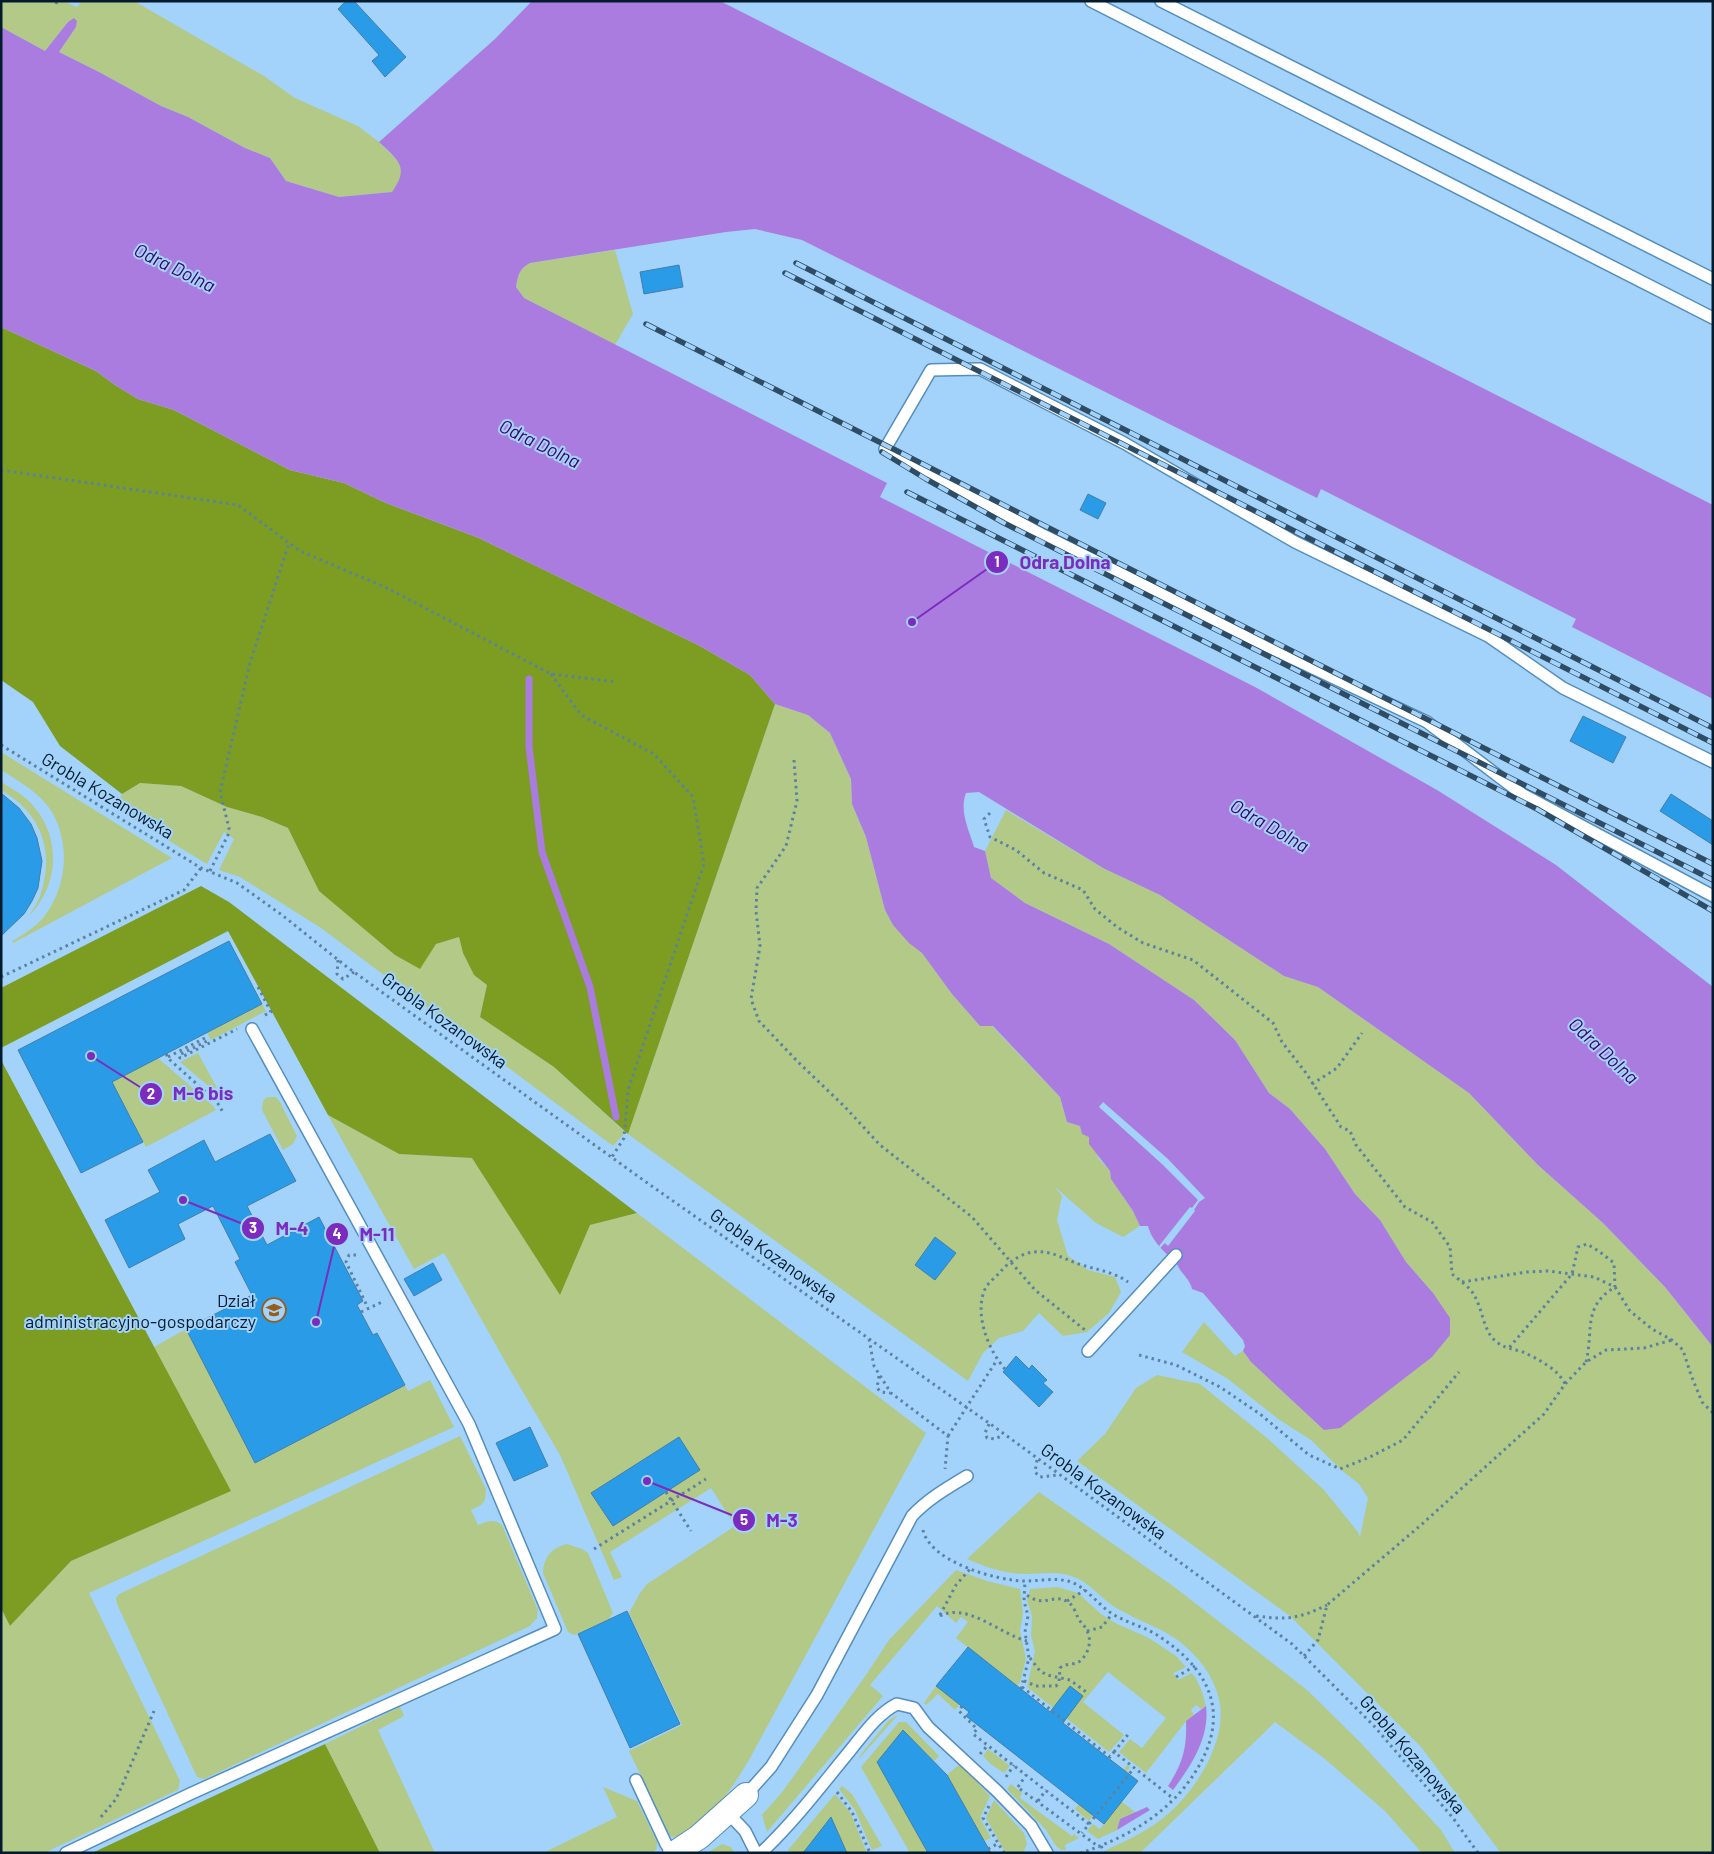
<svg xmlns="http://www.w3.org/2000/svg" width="1714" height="1854" viewBox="0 0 1714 1854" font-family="Barlow,sans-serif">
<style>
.green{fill:#b2c988}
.forest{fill:#7c9d21}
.water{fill:#aa7cdf}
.pier{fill:#a3d3fb}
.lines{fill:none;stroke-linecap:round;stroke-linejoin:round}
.stream{stroke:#aa7cdf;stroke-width:7}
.building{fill:#299be7;stroke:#437eac}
.service-casing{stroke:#538ebd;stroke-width:14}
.minor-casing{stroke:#538ebd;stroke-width:26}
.path{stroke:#5c82a0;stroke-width:3;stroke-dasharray:2.5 4;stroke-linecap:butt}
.service{stroke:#fff;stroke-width:11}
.minor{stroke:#fff;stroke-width:24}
.rail-casing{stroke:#2e4c64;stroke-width:5.5}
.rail{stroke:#a3d3fb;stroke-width:4;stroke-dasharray:11;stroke-linecap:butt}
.labels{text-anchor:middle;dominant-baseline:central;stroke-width:4;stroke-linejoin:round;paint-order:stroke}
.street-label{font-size:18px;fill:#031b2d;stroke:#a3d3fb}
.poi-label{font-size:18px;fill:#031b2d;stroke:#a3d3fb;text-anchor:end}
.water-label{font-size:19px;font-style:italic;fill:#3b0461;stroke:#a3d3fb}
.leader{fill:none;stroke:#7b2cbf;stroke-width:2}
.callout-dot{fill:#7b2cbf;stroke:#a3d3fb;stroke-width:2}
.mark-label{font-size:15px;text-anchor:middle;font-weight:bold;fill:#fff}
.callout-label{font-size:19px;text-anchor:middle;font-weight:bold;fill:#7b2cbf;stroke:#a3d3fb;stroke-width:4;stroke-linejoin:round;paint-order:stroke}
</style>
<rect width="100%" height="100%" fill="#a3d3fb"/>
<path class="green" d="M1,1H63L77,7L82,1H134L264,76L295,98L358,126L379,142L399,162L402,172L399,182L392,192L339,197L286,181L270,158L245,148L188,117L161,106L99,72L59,52L76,27L77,21L74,19L68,22L45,51L1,27Z
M615,250L633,314L615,345L524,298L516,287C518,275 519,269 530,263Z
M775,704L808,715L830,733L851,779L852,804L866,837L885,910L893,925L922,953L952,994L980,1026H992L1060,1097L1067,1122L1080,1126L1089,1137L1099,1159L1110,1171L1111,1179L1133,1211L1140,1226L1123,1237L1096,1223L1054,1186L1062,1196L1057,1220L1068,1256L1088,1270L1115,1277L1121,1292L1109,1313L1087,1332L1063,1336L1039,1313L1023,1331L999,1338L983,1353L968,1381L628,1134Z
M1,752L172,858L13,943L12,941C23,935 34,928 43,918C66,890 71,847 53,814C42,794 20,782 1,770Z
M1,782C13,789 27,797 35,808C62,841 58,887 28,917C33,909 39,901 41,893C55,850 40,812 1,790Z
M140,783L181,786L227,807L262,817L288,828L319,891L420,968L436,944L459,937L463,953L474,975L487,985L480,1017L554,1067L623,1130V1135L613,1146L321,928L240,877L219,870L234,839L224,832L207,864L115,808L122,794Z
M1006,810L1103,868L1160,895L1284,976L1318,987L1469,1093L1538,1165L1603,1223L1665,1287L1713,1347V1853H1501L1421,1747L1290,1616L1077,1461L1105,1434L1136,1388L1157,1375L1200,1384L1267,1438L1324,1490L1358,1532L1360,1537L1368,1498L1359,1484L1340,1469L1311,1440L1278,1419L1228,1379L1182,1352L1204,1322L1235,1356L1243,1351L1251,1362L1324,1430L1433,1293L1406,1262L1380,1220L1355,1194L1325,1149L1290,1109L1269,1093L1235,1040L1194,1000L1109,944L1025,903L991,878L985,851Z
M262,1004L266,1011L211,1040L207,1033Z
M198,1053L217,1088L213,1090L180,1062Z
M158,1058L213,1106L216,1110L146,1147L112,1082Z
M267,1097H276L280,1102L297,1136L293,1144L283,1150L262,1110L263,1101Z
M328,1115L399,1154L472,1158L560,1294L590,1225L637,1213L926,1433L749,1760C726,1798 714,1814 677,1838L670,1836L629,1751L682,1725L629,1613L640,1593L647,1584L735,1526L711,1488L610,1552L622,1577L614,1580L560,1455L506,1363L444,1253L414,1269Z
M186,1329L321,1428L405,1385L408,1391L430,1380L454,1427L89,1593L180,1781L178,1790L44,1853H1V1608L10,1626L71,1561L230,1491L154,1347Z
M460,1436L486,1489L485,1500L481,1505L471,1510L478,1525C487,1522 493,1518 502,1525L538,1610L537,1618L530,1626L204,1779L197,1777L117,1604L116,1598L119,1594Z
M1039,1492L1173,1586L1307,1690L1360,1742L1441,1830L1455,1853H1422L1386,1812L1325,1759L1275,1722L1140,1853H1108L1106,1850C1126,1841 1145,1832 1162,1819C1193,1795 1226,1745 1220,1704C1216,1681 1203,1662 1186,1647C1167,1629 1142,1623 1120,1610C1102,1601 1091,1582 1071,1576C1056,1571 1040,1574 1025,1574C1005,1574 985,1567 967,1559Z
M567,1544L582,1549L588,1553L613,1613L609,1619L574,1635L568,1632L543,1573C544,1557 551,1548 567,1544Z
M956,1570L987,1581L1020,1589L1023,1613L1020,1631L1026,1659L1020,1682L1017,1686L956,1638L968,1622L961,1617L956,1623L937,1606L870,1685L883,1696L767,1832L762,1815L783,1791L866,1675L889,1640Z
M1057,1587L1078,1593L1101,1614L1115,1623L1149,1638L1176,1656L1186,1667L1173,1673L1178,1680L1192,1673C1200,1683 1203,1694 1206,1706L1201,1709L1196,1705L1191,1710L1194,1715L1186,1721L1146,1773L1119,1752L1130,1739L1142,1748L1166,1718L1108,1672L1083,1702L1124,1735L1109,1752L1027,1687L1035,1651L1031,1636L1032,1616L1027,1601L1030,1589Z
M936,1686L960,1704L955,1710L938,1694L926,1705L924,1703Z
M400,1707L404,1716L378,1730L435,1853H380L325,1744Z
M898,1715L858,1760L861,1754L889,1720Z
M899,1722H906L939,1756L934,1761L903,1730L877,1762L928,1853H910L861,1767Z
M988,1749L1010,1766L1004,1773L992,1765L983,1756Z
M960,1764L990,1796L980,1818L991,1838L984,1841L947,1775Z
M1127,1765L1130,1767L1089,1821L1075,1809L1079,1804L1089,1812Z
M1011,1784L1022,1793L1020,1798L1072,1836L1074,1834L1079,1838L1065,1845L1066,1850H1061L1056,1846L1046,1830L1007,1789Z
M842,1786L852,1794L882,1846L872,1850L855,1810L839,1789Z
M603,1787L637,1801L657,1842V1848L653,1853H543L617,1817Z
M835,1794L850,1812L867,1853H847L831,1818L803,1853H791L788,1850Z
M994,1800L1024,1833L1027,1844L1023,1853L1005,1852L986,1818Z
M1121,1801L1135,1812L1120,1819L1117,1830L1098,1839L1087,1831L1093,1824L1100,1829Z
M722,1844L731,1847L735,1853H707Z"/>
<path class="forest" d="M1,327L96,371L115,385L138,399L174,410L290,470L344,483L386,503L479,538L700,646L750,675L775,704L628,1134L554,1067L480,1017L487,985L474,975L463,953L459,937L436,944L420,969L395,955L319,891L288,828L262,817L227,807L181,786L140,783L122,794L60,746L33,702L1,680Z
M201,886L229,902L637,1213L590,1225L560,1295L472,1158L399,1154L328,1115L228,931L1,1048V988Z
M1,1060L231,1491L71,1561L10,1626L1,1608Z
M325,1744L380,1853H92Z"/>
<path class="water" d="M532,1H720L1713,505V699L1572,627L1576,619L1321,489L1317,498L802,240L755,229L726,232L530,263C519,269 518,275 516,287L524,298L887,483L880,497L1255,687L1437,790L1556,865L1713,987V1347L1665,1287L1603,1223L1538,1165L1469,1093L1318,987L1284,976L1160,895L1103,868L979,792L966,793C959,811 969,830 974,847L985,851L991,878L1025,903L1109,944L1194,1000L1235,1040L1269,1093L1290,1109L1325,1149L1355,1194L1380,1220L1406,1262L1433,1293L1450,1318V1335L1432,1357L1340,1428L1324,1430L1251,1362L1243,1351L1245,1346L1243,1340L1203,1293L1192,1289C1190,1279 1181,1274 1177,1264L1182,1258L1174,1251L1169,1256C1160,1248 1151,1238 1148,1226H1140L1133,1211L1111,1179L1110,1171L1089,1144V1137L1082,1134L1080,1126L1067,1122L1060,1097L993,1026H980L952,994L922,953L909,943L893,925L885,910L866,837L852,804L851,779L830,733L808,715L775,704L750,675L700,646L479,538L386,503L344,483L290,470L174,410L138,399L115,385L96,371L1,327V27L45,51L68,22L74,18L77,21L76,27L59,52L99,72L161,106L188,117L245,148L270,158L286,181L339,197L392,192C410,167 398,160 379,142L495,39Z
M1206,1706C1210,1737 1191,1766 1173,1790L1168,1786C1183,1763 1187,1748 1186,1721Z
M1147,1807L1150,1810L1117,1830L1120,1819Z"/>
<path class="pier" d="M1103,1102L1168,1159L1205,1198L1199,1202L1194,1210L1195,1211L1168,1246L1165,1243L1160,1248L1159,1246L1190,1207L1192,1208L1198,1200L1162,1164L1099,1107Z"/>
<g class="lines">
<path class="stream" d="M529,679V747L542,852L590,987L616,1117"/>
</g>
<path class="building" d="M346,1H354L406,57L385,77L372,61L379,55L338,9Z
M679,265L683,287L644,294L640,272Z
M1088,494L1106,503L1098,519L1080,510Z
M1583,716L1626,737L1613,763L1570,741Z
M1,793L19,808L31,824L37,838L42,861L38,888L32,901L24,914L1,936Z
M1671,794L1713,821V845L1660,811Z
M229,941L262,1004L112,1082L143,1142L81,1173L18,1050Z
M270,1134L296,1181L247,1206L267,1245L319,1217L363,1301L357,1305L373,1335L377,1333L405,1385L255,1463L186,1329L252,1295L235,1262L240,1259L213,1206L178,1224L185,1239L129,1268L105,1220L160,1192L148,1170L204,1140L215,1162Z
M935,1237L956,1253L935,1280L915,1265Z
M433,1263L442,1280L414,1296L404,1279Z
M1016,1356L1029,1369L1032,1365L1047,1380L1043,1383L1053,1392L1039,1407L1003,1372Z
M530,1427L548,1466L514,1481L496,1443Z
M679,1437L700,1470L613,1526L591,1493Z
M627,1611L680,1724L630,1748L578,1634Z
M968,1647L1050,1712L1070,1686L1083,1696L1063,1723L1138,1781L1104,1824L966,1716L969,1712L936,1686Z
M903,1730L947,1775L991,1853H928L877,1762Z
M831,1817L847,1853H803Z"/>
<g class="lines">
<g class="service-casing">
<path id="service" d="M1091,1L1713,318
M1161,1L1713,279
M1713,762L1563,688L1488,636L1295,542L1124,443L980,369L931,370L885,449L1043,535L1262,644L1427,722L1522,794L1713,896
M1088,1351L1176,1255
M636,1780L666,1844L673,1853
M746,1795L771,1767L817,1695L912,1516C928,1499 947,1488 967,1476
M727,1812L745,1831L756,1853
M66,1853L190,1794L555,1629L469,1424L252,1029
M761,1853C794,1822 821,1786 849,1752C863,1735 877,1714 897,1704L914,1708L928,1727L997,1791L1031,1826L1047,1853"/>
</g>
<g class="minor-casing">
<path id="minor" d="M675,1853L699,1837L746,1795"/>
</g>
<path class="path" d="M56,4L57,1
M1,470L238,505L300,551L387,588L551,674L617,682
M551,674L581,715L654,754L693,797L704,864L628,1090L624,1138L612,1157
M1,745L201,868L237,883L282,915L347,967L646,1182L996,1428L1292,1644L1374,1726L1453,1818L1478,1853
M794,760L797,801L786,846L757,888L756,911L760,946L751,999L759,1021L798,1062L845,1107L880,1145L972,1217L1035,1290L1085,1330
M990,813L984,819L990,837L1016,850L1044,873L1083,890L1095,909L1117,927L1143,943L1193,960L1273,1023L1282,1042L1306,1073L1341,1127L1350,1131L1356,1145L1405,1207L1432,1222L1450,1247L1452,1274C1459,1280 1470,1287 1474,1295C1483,1309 1483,1333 1498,1343C1506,1349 1514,1349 1523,1352C1538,1359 1558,1369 1565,1384
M210,871L228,835L229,828L220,792L250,663L289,543
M338,960L337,974L343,979L354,972
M1,977L184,890L201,868
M258,987L271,1012L263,1016
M166,1054L170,1060L217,1102L224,1114
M168,1057L205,1038L207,1041L179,1055L180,1058L237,1029
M1312,1084L1337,1068L1362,1033
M356,1255H349L346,1262L368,1308
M1462,1282L1527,1272L1548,1271L1594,1277L1615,1287L1614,1263L1600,1252L1587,1244L1578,1247L1572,1274L1508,1349
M361,1312L384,1301
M869,1339L874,1366L891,1393L948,1436L945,1469
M1139,1355L1176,1365L1220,1387L1260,1414L1309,1455L1340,1469L1370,1457L1403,1440L1459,1372
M1586,1362C1594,1330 1582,1307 1615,1287L1630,1311L1652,1329L1672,1340L1683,1350L1691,1375L1702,1402L1713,1413
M1005,1369C988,1350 973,1312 986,1287C990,1281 997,1276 1002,1270C1009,1262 1022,1253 1034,1252C1052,1250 1065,1260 1082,1265C1098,1270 1114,1272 1128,1282
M879,1376L877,1388L881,1392L890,1393
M989,1424L985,1433L987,1438L995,1439L1003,1435
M948,1436L997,1360
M1037,1460L1035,1472L1040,1477L1057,1475
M666,1492L691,1531
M923,1530C930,1562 997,1581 1026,1581C1041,1581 1056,1577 1071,1582C1089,1589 1099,1607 1116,1616C1129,1623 1144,1627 1157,1635C1218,1674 1232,1724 1187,1784C1160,1819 1122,1839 1081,1853
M594,1549L706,1479
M1067,1601L1085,1590
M940,1615L956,1585L971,1568
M940,1616C967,1602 1000,1634 1027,1641
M1256,1616C1287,1620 1298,1619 1327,1605
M1087,1631L1102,1627L1112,1614
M1304,1656L1318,1640L1327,1605L1421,1525L1544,1414L1565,1384L1586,1362L1606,1350L1644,1348L1672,1340
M1030,1658L1040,1671L1047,1675L1070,1680L1089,1694
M1176,1677L1195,1666
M1024,1681L1036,1686H1056L1059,1682L1060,1668C1067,1662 1076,1666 1081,1660C1089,1653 1092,1640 1087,1631C1085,1626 1081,1623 1078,1618C1076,1613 1073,1605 1068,1602C1053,1592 1045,1610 1024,1593
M1022,1687L1110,1757L1114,1752L1174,1799
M1021,1689L1029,1658L1025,1632L1028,1616L1024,1601L1025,1581
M962,1706L959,1711L977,1729L973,1734L1089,1824L1082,1833
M1114,1752L1130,1732
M980,1754L988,1745
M1006,1777L1014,1765
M1018,1787L1026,1775
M1020,1789L1099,1847
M837,1792L852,1812L870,1853
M1038,1801L1046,1790
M989,1806L983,1818L1004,1853
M101,1817L116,1799L121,1788L154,1711
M1089,1824L1134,1768
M1101,1846L1105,1853
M988,1849L997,1844"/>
<use href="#service" class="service"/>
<use href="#minor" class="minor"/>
<g class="rail-casing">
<path id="rail" d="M796,263L1713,728
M785,273L1713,743
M646,324L1713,864
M882,452L926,479L1004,523L1713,880
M907,492L1537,809L1713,911"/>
</g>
<use href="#rail" class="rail"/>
</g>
<defs>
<g id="university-ring" transform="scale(1.25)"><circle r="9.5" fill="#a3d3fb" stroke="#975d1b" stroke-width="1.5"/><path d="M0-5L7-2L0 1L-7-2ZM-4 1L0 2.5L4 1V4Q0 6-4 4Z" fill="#975d1b"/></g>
</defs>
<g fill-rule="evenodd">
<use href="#university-ring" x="274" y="1310"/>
</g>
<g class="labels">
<g class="street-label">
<text transform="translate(108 795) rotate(31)">Grobla Kozanowska</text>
<text transform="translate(445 1020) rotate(36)">Grobla Kozanowska</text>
<text transform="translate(774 1255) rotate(35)">Grobla Kozanowska</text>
<text transform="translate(1104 1491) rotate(36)">Grobla Kozanowska</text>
<text transform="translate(1413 1754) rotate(49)">Grobla Kozanowska</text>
</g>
<g class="poi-label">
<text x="256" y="1300">Dział<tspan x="256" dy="21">administracyjno-gospodarczy</tspan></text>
</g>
<g class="water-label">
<text transform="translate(175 267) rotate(26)">Odra Dolna</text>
<text transform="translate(540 443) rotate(26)">Odra Dolna</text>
<text transform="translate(1270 825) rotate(30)">Odra Dolna</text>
<text transform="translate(1604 1050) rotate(43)">Odra Dolna</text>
</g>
</g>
<path class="leader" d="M912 622L997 562M91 1056L151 1094M183 1200L253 1228M316 1322L337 1234M647 1481L744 1520"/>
<g class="callout-dot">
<circle cx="912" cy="622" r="5"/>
<circle cx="91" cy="1056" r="5"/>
<circle cx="183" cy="1200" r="5"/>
<circle cx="316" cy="1322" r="5"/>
<circle cx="647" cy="1481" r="5"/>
<circle cx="997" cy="562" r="12"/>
<circle cx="151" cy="1094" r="12"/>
<circle cx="253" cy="1228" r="12"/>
<circle cx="337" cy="1234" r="12"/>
<circle cx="744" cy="1520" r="12"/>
</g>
<g class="mark-label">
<text x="997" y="567">1</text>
<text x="151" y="1099">2</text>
<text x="253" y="1233">3</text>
<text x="337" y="1239">4</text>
<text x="744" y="1525">5</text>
</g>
<g class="callout-label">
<text x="1065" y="569">Odra Dolna</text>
<text x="203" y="1100">M-6 bis</text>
<text x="292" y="1235">M-4</text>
<text x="377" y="1241">M-11</text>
<text x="782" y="1527">M-3</text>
</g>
<rect width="1714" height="1854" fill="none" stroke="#031b2d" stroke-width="5"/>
</svg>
